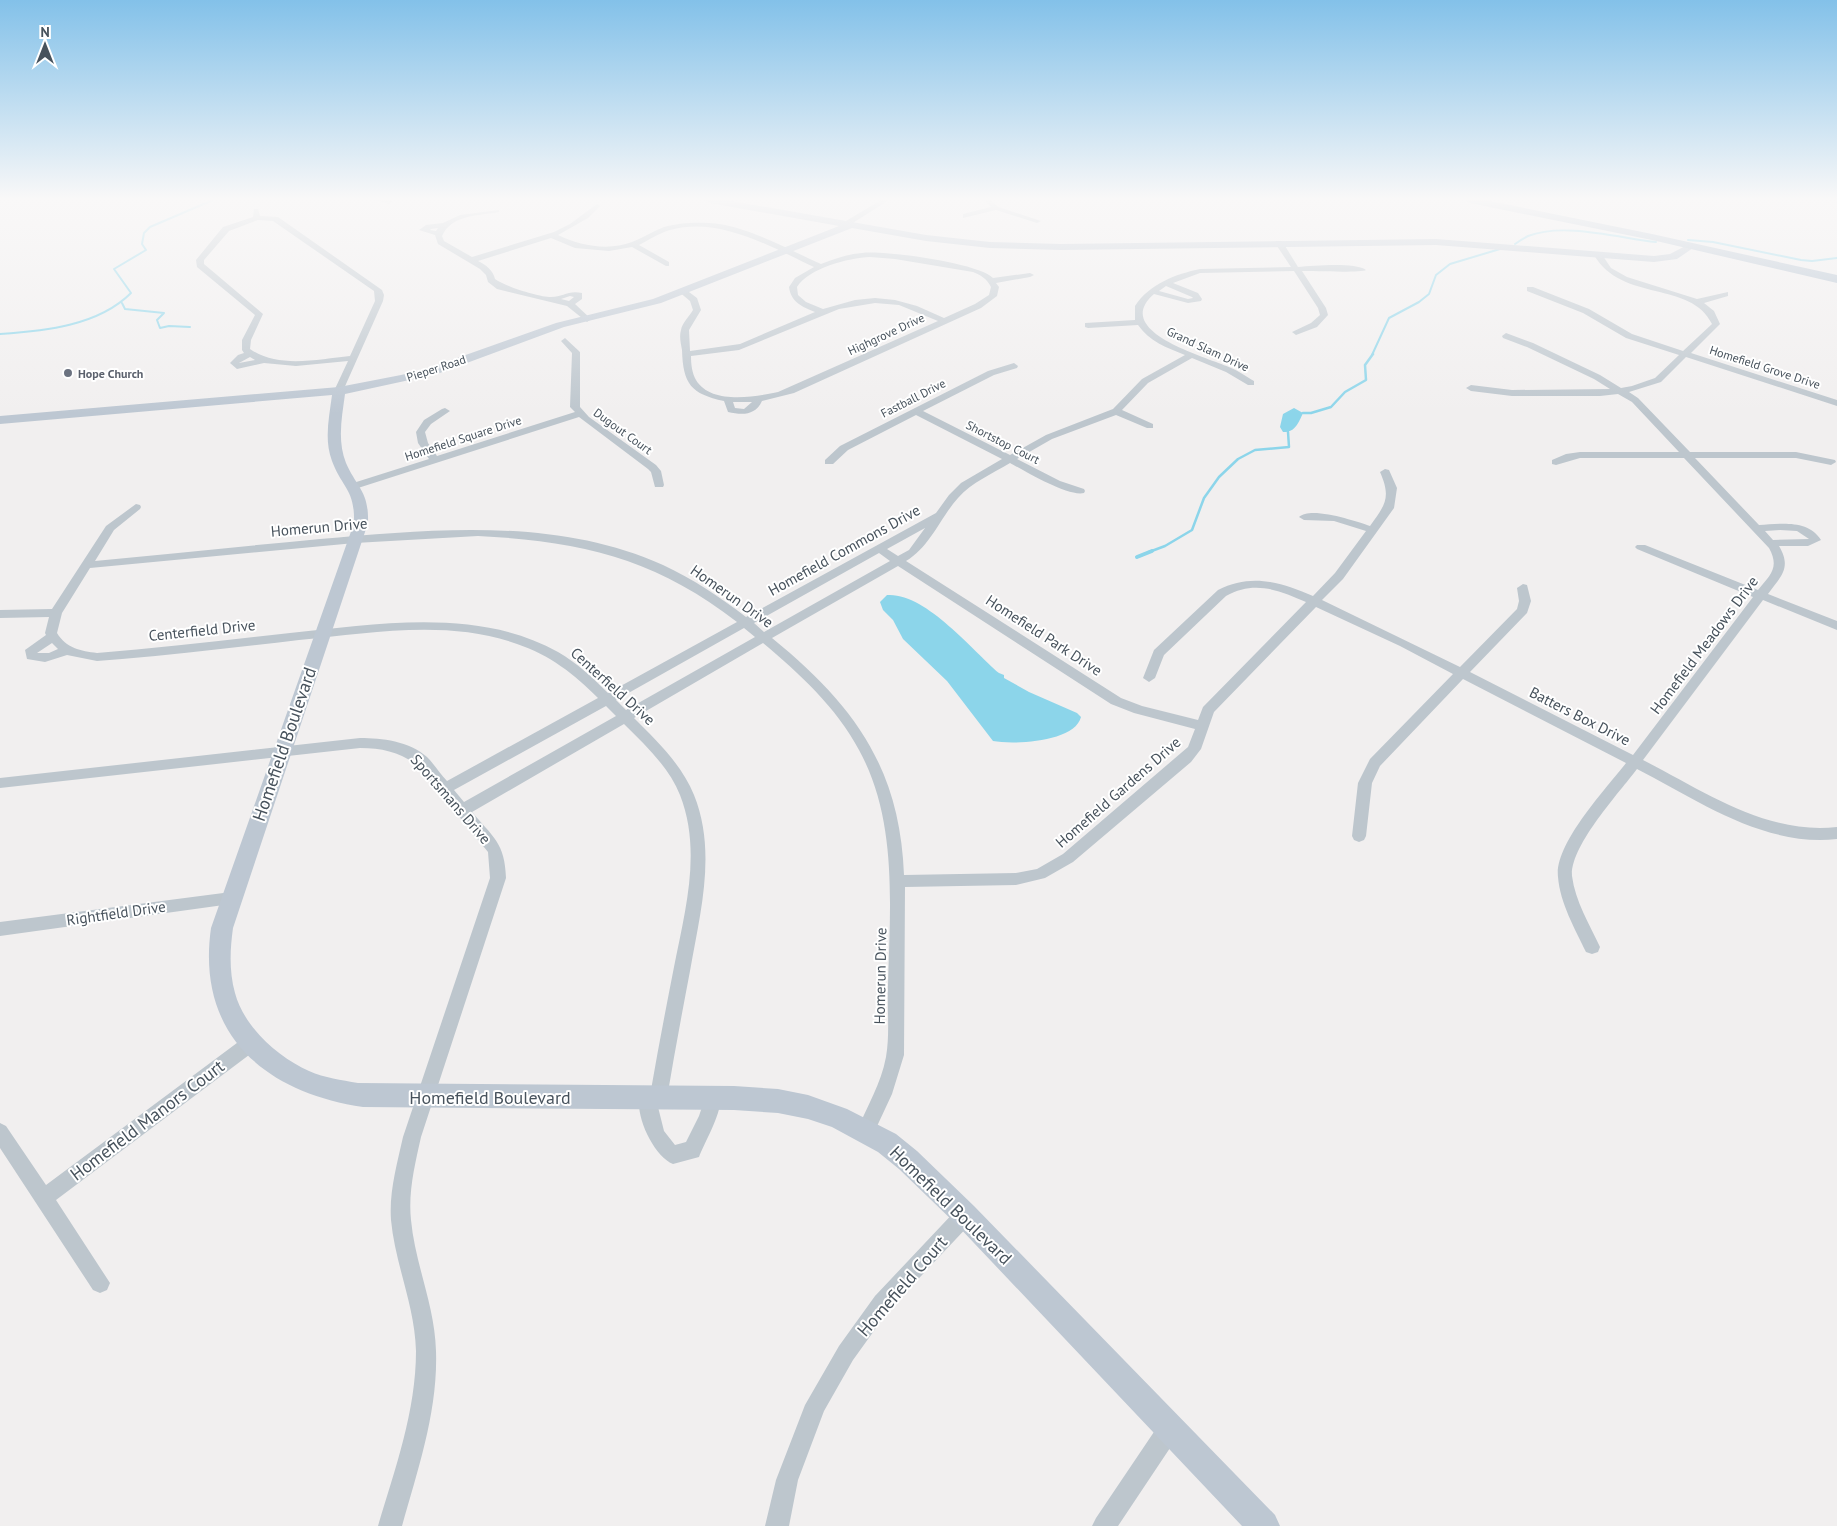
<svg xmlns="http://www.w3.org/2000/svg" width="1837" height="1526" viewBox="0 0 1837 1526" font-family="'PT Sans',sans-serif">
<style>
.water{fill:#8cd5ea}
.lines{fill:none;stroke-linecap:round;stroke-linejoin:round}
.stream-far2{stroke:#8cd5ea;stroke-width:2}
.stream-far1{stroke:#8cd5ea;stroke-width:2.5}
.stream{stroke:#8cd5ea;stroke-width:4}
.street{fill:#bdc6cd;fill-rule:evenodd}
.secondary{fill:#bdc7d2;fill-rule:evenodd}
.primary{fill:#afbecd;fill-rule:evenodd}
.worship-dot{fill:#6b7280;stroke:#fff;stroke-width:2}
.labels{text-anchor:middle;dominant-baseline:central;stroke-width:4;stroke-linejoin:round;paint-order:stroke}
.far-street-label{font-size:12px;fill:#47525c;stroke:#fff}
.far-worship-label{font-size:12px;font-weight:bold;fill:#5b616d;stroke:#fff;text-anchor:start}
.street-label{font-size:15px;fill:#47525c;stroke:#fff}
.near-street-label{font-size:18px;fill:#47525c;stroke:#fff}
</style>
<rect width="100%" height="100%" fill="#f1efef"/>
<path class="water" d="M1294,408L1303,413C1299,422 1295,433 1283,432L1280,427L1283,414Z
M887,595C925,592 972,650 999,673L1004,675V678L1029,692L1077,713L1081,717C1075,742 1014,745 993,741L947,681L903,639L893,620L883,610L880,602Z"/>
<g class="lines">
<path class="stream-far2" d="M1688,240L1713,242L1801,260L1812,261L1837,258
M1515,244C1519,241 1524,238 1528,236C1564,222 1619,238 1656,242
M122,303L125,309L164,313L157,320L160,328L169,326L190,327
M0,334C44,331 98,326 131,293L114,269L146,250L142,244L144,233L150,227L213,200
M1372,355L1389,318L1419,302L1429,294L1436,275L1450,264L1500,249"/>
<path class="stream-far1" d="M1303,413H1311L1331,407L1345,392L1366,380L1365,365L1373,354
M1149,552L1165,546L1192,530L1204,498L1219,477L1238,459L1255,450L1289,447L1288,432"/>
<path class="stream" d="M1137,557L1152,551"/>
<path class="street" d="M375,200H389L392,202L389,204Z
M881,200H889L848,226L841,224Z
M984,200H991L998,207L1041,221L1037,223L996,210L963,218V214L991,207Z
M597,204L600,206L588,218L558,235C580,246 609,251 632,242C643,238 653,231 664,227C677,223 695,222 709,223C746,225 787,249 821,264C834,259 848,254 862,253C884,250 979,263 993,278L1030,273L1034,275L1030,277L996,283L999,287L997,296L981,308L794,393L762,401C755,416 742,415 728,412L724,401C691,394 683,384 682,350C681,344 679,337 681,330C682,323 689,317 693,310L690,301L678,291L685,289L697,298L701,310L689,330L690,351L740,344L815,312C802,307 791,302 789,287L795,278L814,267C771,247 719,216 670,230C659,233 649,240 639,245L669,262V266H666L632,247L609,251L575,248L551,238L478,261C486,265 493,270 495,279C504,286 539,297 551,297C563,297 568,290 582,293V299L575,304L591,319L587,322L567,306L497,289L488,282L486,275L480,269L438,244L435,235L419,230L426,225L443,223L460,215L499,210V212C479,216 452,214 442,236L444,241L472,257L554,232L570,224ZM438,228L436,231L430,230L431,229ZM870,257L895,259L973,272C981,275 987,279 991,287L989,295L975,304L944,318L917,306L895,300L875,298L855,300L823,309L806,302L798,295L797,287C809,268 848,258 870,257ZM570,296L574,297L569,301L561,299ZM875,303L899,305L938,321L778,392C755,397 711,405 696,380C692,373 691,364 691,356L739,350L839,309ZM733,402H752L744,409L735,408Z
M254,209H258L260,216L278,217L382,290L384,295L383,301L342,393H336L334,391L348,361L296,366L264,363L237,369L230,363L238,355L244,353L242,350V340L255,315L197,267L196,260L223,227L253,217ZM258,220L273,221L374,291L375,301L350,356C319,359 278,369 250,349L251,340L263,314L204,264V260L229,231ZM250,357L255,360L239,363Z
M1276,241H1282L1298,267C1314,266 1354,262 1366,270C1362,273 1312,271 1302,271L1326,308L1328,315L1317,327L1296,335L1292,332L1311,323L1320,315L1318,308L1294,271L1200,273L1173,283L1198,293L1202,299L1201,301L1188,303L1154,294C1110,332 1207,357 1231,368C1239,371 1247,377 1254,381V385H1248L1226,372L1192,358L1148,383L1122,410L1153,424V428H1147L1116,415L1052,439L1017,459L1060,481L1084,489L1085,491L1084,493C1068,497 1025,471 1010,463C992,474 972,482 958,498C940,518 930,547 906,561L1121,698L1142,706L1198,720L1203,707L1306,602C1279,590 1254,580 1226,596L1164,655L1155,678L1149,682L1143,678L1154,650L1218,590C1251,573 1281,582 1313,596L1335,573L1366,531L1334,521L1304,520L1299,517C1311,506 1355,521 1370,526C1386,504 1391,497 1380,472L1385,469L1389,470L1397,488L1394,508L1343,579L1322,600L1460,667L1517,609L1519,601L1517,588L1523,584L1527,585L1531,601L1527,613L1470,672L1633,755L1753,597L1637,549L1635,547L1637,545H1645L1758,590C1770,575 1780,568 1769,548L1684,458H1580L1556,465L1552,464V460L1566,454L1580,452H1679L1632,402L1618,394L1600,396H1512L1471,391L1466,388L1471,385L1512,390L1610,389L1594,379L1527,347L1503,338L1502,336L1506,333L1533,343L1600,375L1621,388L1632,386L1655,378L1679,355L1626,338L1583,313L1527,291V287H1533L1589,309L1632,334L1683,351L1712,324C1691,280 1622,303 1594,255L1601,253L1611,268L1627,277L1697,299L1728,292V296L1704,303L1714,311L1720,324L1691,353L1837,400V406L1686,357L1661,382L1629,392L1638,398L1690,452H1796L1835,460L1836,462L1831,465L1796,458H1695L1759,525C1780,524 1808,519 1821,540L1808,546H1779C1792,568 1781,576 1768,594L1837,621V630L1763,600L1643,760C1704,791 1766,835 1837,827V839C1764,847 1699,801 1637,769C1619,793 1570,846 1572,876C1575,901 1590,925 1600,947L1598,952L1592,954L1586,952C1575,929 1560,903 1558,877C1554,844 1606,789 1626,763L1463,679L1380,766L1372,783L1366,836L1364,840L1359,842L1354,840L1352,836L1358,783L1370,759L1453,674L1400,646L1316,607L1214,712L1201,749L1191,762L1073,862L1045,878L1016,885L905,887L904,1055L892,1094L872,1137L866,1140L860,1137L857,1131C867,1106 881,1084 886,1057C890,1034 887,1008 888,985C890,907 898,821 859,750C836,707 800,674 763,643L634,718C657,741 682,765 694,795C717,852 700,913 690,971C682,1013 674,1056 667,1098L664,1104L658,1107L664,1131L675,1145L686,1142L699,1116L707,1092L713,1089L719,1092C726,1107 705,1141 699,1157L673,1164C653,1156 632,1111 641,1091L647,1088L651,1090C658,1049 666,1008 674,967C685,911 702,851 680,795C669,767 645,745 624,724L472,812C493,837 505,843 506,878L421,1137C415,1164 408,1192 411,1220C415,1264 435,1306 436,1351C438,1411 418,1469 402,1526H378C395,1469 416,1411 416,1351C415,1306 395,1264 391,1220C389,1192 397,1164 403,1137L490,878L488,852L417,765C399,752 382,748 360,748L0,788V778L360,738C382,738 409,741 427,757C434,764 440,774 447,781L598,698C574,674 550,655 517,644C448,619 370,633 299,640C240,647 181,654 122,659L97,661L67,655L45,662L27,659L25,650L46,635L45,633L49,617L0,618V610L52,609L106,526L136,504L140,505L141,507L140,509L114,530L95,561C170,554 245,546 320,539C433,529 556,517 663,565C693,579 720,597 746,617L936,513L949,495L961,483L1002,459L916,415L848,450L833,464H825V460L840,446L988,371L1014,363L1018,366L1017,368L994,375L923,411L1010,455L1046,435L1113,409L1142,379L1185,355C1167,348 1149,341 1138,325L1088,328L1085,327V323L1135,320V306C1149,284 1176,274 1200,269L1291,267L1275,243ZM1166,286L1192,297L1193,298L1188,299L1159,291ZM925,528L909,550L898,556L887,549ZM1780,530L1797,531L1809,539L1773,540L1765,531ZM478,536C580,541 655,558 737,622L608,693C593,678 577,663 558,652C478,607 377,624 290,633C226,640 161,648 97,653C81,651 66,648 57,633L62,613L90,568L355,543ZM879,553L890,561L764,632L754,623ZM898,566L1111,704L1134,713L1195,729L1188,747L1063,854L1037,869L1016,873L904,875C900,767 853,704 772,638ZM744,628L755,637L626,710L616,700ZM52,643L58,649L49,653H37ZM606,706L616,716L464,802L454,790Z
M565,338L580,352V407L589,417L656,465L661,471L664,485L663,487H655L651,472L648,469L579,417L358,488L354,489L349,486L350,484L429,459L418,443L416,432L424,420L442,409L445,408L450,411L431,424L425,432L428,443L437,456L575,412L570,407L572,353L561,341Z
M231,892L236,893L239,898L236,903L231,904L0,936V922Z
M251,1035L257,1037L260,1043L257,1049L56,1200L110,1283L107,1290L100,1293L93,1290L0,1148V1123L6,1126L46,1185L245,1037Z
M965,1205L972,1208L975,1215L972,1222L889,1310L853,1360L824,1411L798,1480L789,1526H765L776,1480L805,1405L839,1346L875,1296L958,1208Z
M1170,1417L1178,1420L1181,1428L1178,1436L1118,1526H1092L1096,1518L1162,1420Z"/>
<path class="secondary" d="M705,200H726L926,235L990,242L1061,244L1436,239L1654,256L1670,254L1691,243L1696,246L1677,259L1654,262L1436,245L1061,250L990,248L926,241L852,228L661,303L564,327L437,374L345,394C342,417 337,440 346,463C357,488 369,491 368,523L233,928C230,950 229,971 235,993C244,1027 278,1057 309,1071C325,1078 341,1080 358,1083L734,1086L778,1089L808,1095L847,1109L896,1134L917,1151L974,1206L1275,1515L1280,1526H1242L956,1224L899,1169L878,1152L832,1127L808,1119L778,1113L734,1110L363,1107C264,1092 196,1034 211,928L354,523C355,489 342,488 332,461C324,440 329,418 332,395L0,424V416L339,387L401,375L429,368L556,323L653,299L839,226L710,203Z"/>
<path class="primary" d="M1465,200H1485L1652,234L1837,275V283L1652,240L1470,203Z"/>
</g>
<linearGradient id="sky" x2="0" y2="1"><stop stop-color="#83c1e9"/><stop offset="0.48" stop-color="#f9f8f8"/><stop offset="1" stop-color="#f9f8f8" stop-opacity="0"/></linearGradient>
<rect width="1837" height="414" fill="url(#sky)"/>
<circle class="worship-dot" cx="68" cy="373" r="5"/>
<g class="labels">
<g class="far-street-label">
<text transform="translate(886 334) rotate(-25)">Highgrove Drive</text>
<text transform="translate(1208 349) rotate(25)">Grand Slam Drive</text>
<text transform="translate(1765 367) rotate(18)">Homefield Grove Drive</text>
<text transform="translate(436 368) rotate(-18)">Pieper Road</text>
<text transform="translate(913 398) rotate(-27)">Fastball Drive</text>
<text transform="translate(623 431) rotate(36)">Dugout Court</text>
<text transform="translate(463 438) rotate(-18)">Homefield Square Drive</text>
<text transform="translate(1003 442) rotate(27)">Shortstop Court</text>
</g>
<g class="far-worship-label">
<text x="78" y="373">Hope Church</text>
</g>
<g class="street-label">
<text transform="translate(319 527) rotate(-5)">Homerun Drive</text>
<text transform="translate(844 550) rotate(-29)">Homefield Commons Drive</text>
<text transform="translate(732 596) rotate(35)">Homerun Drive</text>
<text transform="translate(202 630) rotate(-6)">Centerfield Drive</text>
<text transform="translate(1044 635) rotate(33)">Homefield Park Drive</text>
<text transform="translate(1704 645) rotate(-53)">Homefield Meadows Drive</text>
<text transform="translate(613 686) rotate(42)">Centerfield Drive</text>
<text transform="translate(1580 716) rotate(27)">Batters Box Drive</text>
<text transform="translate(1118 792) rotate(-41)">Homefield Gardens Drive</text>
<text transform="translate(451 799) rotate(49)">Sportsmans Drive</text>
<text transform="translate(116 913) rotate(-8)">Rightfield Drive</text>
<text transform="translate(880 976) rotate(-89)">Homerun Drive</text>
</g>
<g class="near-street-label">
<text transform="translate(284 744) rotate(-71)">Homefield Boulevard</text>
<text x="490" y="1097">Homefield Boulevard</text>
<text transform="translate(147 1120) rotate(-37)">Homefield Manors Court</text>
<text transform="translate(951 1205) rotate(44)">Homefield Boulevard</text>
<text transform="translate(902 1286) rotate(-49)">Homefield Court</text>
</g>
</g>
<g transform="translate(45 45)" stroke="#ffffff" stroke-width="4" paint-order="stroke">
<path d="M0-4L9 19L0 12L-9 19Z" fill="#47525c"/>
<text y="-8" font-size="14" font-weight="bold" text-anchor="middle" fill="#47525c">N</text>
</g>
</svg>
